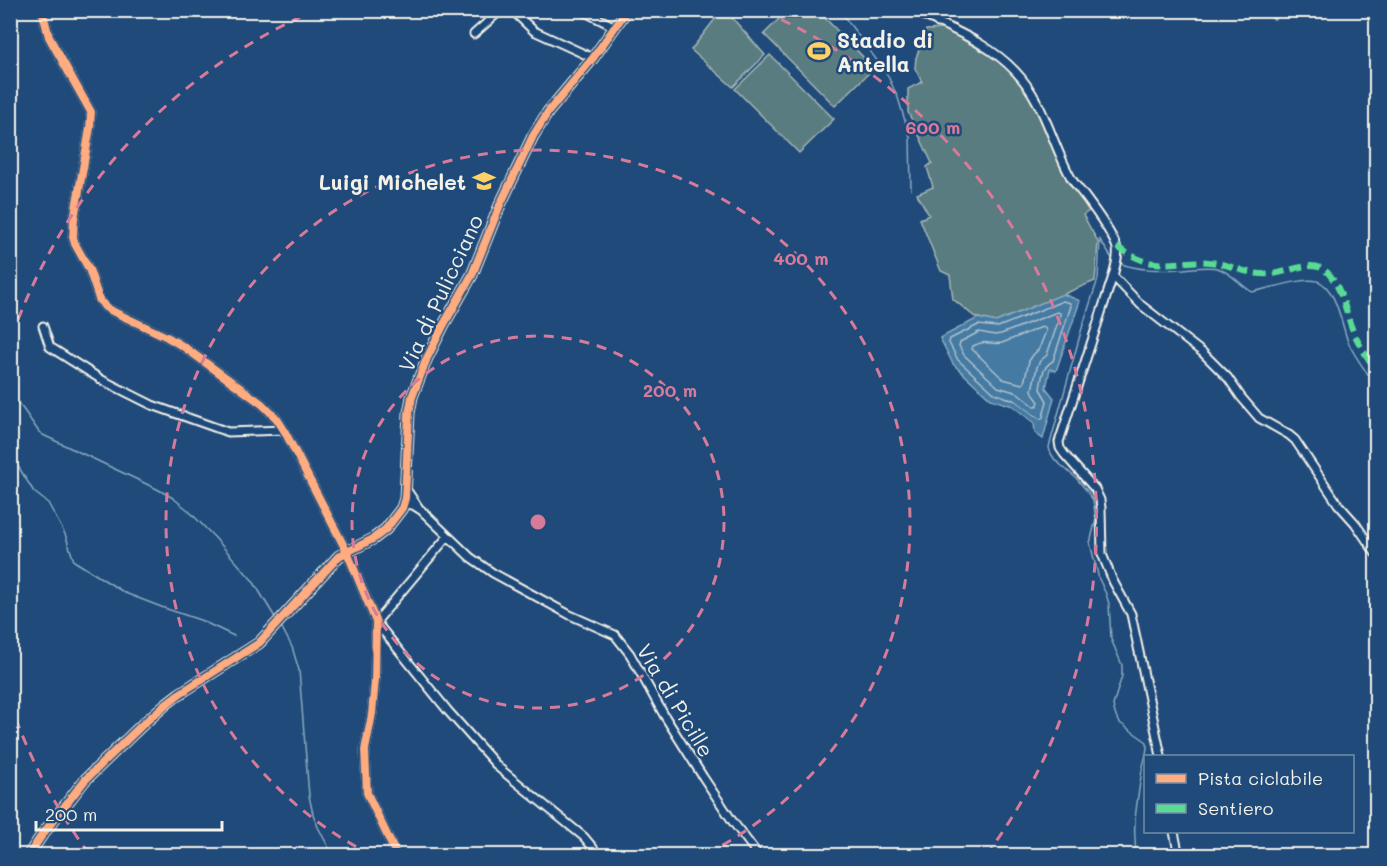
<svg xmlns="http://www.w3.org/2000/svg" width="1387" height="866" viewBox="0 0 1387 866" font-family="Mali,sans-serif">
<style>
.green{fill:#597b80;stroke:#a6b6b4;stroke-width:1.5}
.water{fill:#457aa3;stroke:#8baabf;stroke-width:1.5}
.lines{fill:none;stroke-linecap:round;stroke-linejoin:round}
.shore{stroke:#aec1cc;stroke-width:1.5}
.stream{stroke:#8baabf;stroke-width:1.5}
.minor-casing{stroke:#f4f1e8;stroke-width:11}
.tertiary-casing{stroke:#f4f1e8;stroke-width:13}
.minor{stroke:#1f4a7a;stroke-width:7}
.tertiary{stroke:#1f4a7a;stroke-width:8}
.quiet{stroke:#5adb95;stroke-width:6;stroke-dasharray:12 6;stroke-linecap:butt}
.cycleway-casing{stroke:#1f4a7a;stroke-width:11}
.cycleway{stroke:#ffac80;stroke-width:8}
.ring{fill:none;stroke:#d87a9a;stroke-width:3;stroke-dasharray:10 8}
.labels{text-anchor:middle;dominant-baseline:central;stroke-width:5;stroke-linejoin:round;paint-order:stroke}
.poi-label{font-size:21px;font-weight:bold;fill:#f4f1e8;stroke:#1f4a7a;text-anchor:start}
.street-label{font-size:21px;fill:#f4f1e8;stroke:#1f4a7a}
.centre{fill:#d87a9a;stroke:#1f4a7a;stroke-width:3}
.ring-label{font-size:18px;text-anchor:middle;font-weight:bold;fill:#d87a9a;stroke:#1f4a7a;stroke-width:5;stroke-linejoin:round;paint-order:stroke}
</style>
<rect width="100%" height="100%" fill="#1f4a7a"/>
<filter id="ink" filterUnits="userSpaceOnUse"><feTurbulence type="fractalNoise" baseFrequency=".0167" numOctaves="2"/><feDisplacementMap in="SourceGraphic" scale="12" xChannelSelector="R" yChannelSelector="G"/><feConvolveMatrix kernelMatrix="1 2 1 2 8 2 1 2 1" color-interpolation-filters="sRGB"/></filter>
<g filter="url(#ink)">
<path class="green" d="M722,10L726,11L765,55L733,87L691,50Z
M788,10L818,11L874,68L835,106L764,34Z
M944,29L993,57L1013,72L1023,85L1042,117L1062,169L1089,211L1083,215L1098,242L1095,281L996,322L975,317L953,299L950,275L941,271L920,219L929,215L917,194L933,187L927,167L932,163L908,112V89L922,82L915,68L916,58L926,30Z
M770,55L834,119L799,153L735,89Z"/>
<path class="water" d="M1063,294L1080,301L1056,371L1050,369L1046,388L1054,398L1043,439L1035,433L1034,423L1013,406L991,399L953,364L940,338L978,318L996,322Z"/>
<g class="lines">
<path class="shore" d="M1063,301L1070,303L1071,306L1053,361C1042,367 1042,377 1040,389L1047,401L1043,417L1041,419L1038,418L1016,401L994,393L958,360L949,343L950,339L978,325L998,327Z
M1057,312L1060,313V316L1047,355L1040,361L1037,367L1032,390L1034,395L1039,402L1037,406H1034L1018,393L998,387L964,355L959,346L960,342L979,332L995,335L1001,334Z
M1042,327L1045,328L1046,331L1039,349L1033,355L1029,361L1024,383L1022,384L1003,379L972,349L973,346C986,339 988,345 1002,343Z"/>
<path class="stream" d="M836,10L843,15L887,74L898,98L910,137L911,190
M1100,239L1098,279L1082,328L1049,447L1050,452L1055,460L1076,478L1087,491L1093,500L1096,519L1090,543L1099,579L1106,594L1109,604L1111,639L1122,665V676L1113,705L1115,714L1120,723L1147,742C1148,751 1144,761 1142,770C1138,797 1131,828 1137,856
M1100,240L1111,257L1115,260
M1119,263C1139,271 1162,270 1184,269C1195,268 1207,266 1217,268C1231,272 1240,285 1252,292C1269,289 1303,277 1317,281C1336,286 1342,326 1348,342C1355,357 1366,372 1376,385
M10,394L23,409L39,432L43,435L157,489L173,498L188,510L216,539L253,581L276,619
M10,459L18,466L34,492L48,503L65,534L74,561L125,593L164,608L200,620L234,636
M281,626L292,647L299,670L309,796L313,814L318,827L333,856"/>
<g class="minor-casing">
<path id="minor" d="M42,10L49,37L91,112L90,128L74,219L73,237L75,244L89,269L99,299L105,307L114,312L167,337L184,347L262,404L277,419L284,430L347,552L376,622L375,680L372,714L365,750L367,793L397,856
M512,10L534,31L593,58
M581,10L615,27
M913,10C948,28 988,42 1015,71C1044,101 1051,141 1070,176C1074,184 1081,191 1086,198C1095,210 1110,231 1116,245C1120,254 1115,267 1113,276L1059,442L1060,448L1064,454L1095,489L1100,500L1101,508L1102,554L1113,581L1131,614L1161,756
M937,10L939,16L938,23
M1274,14L1275,10
M474,34L501,10
M1113,276L1141,305L1203,353L1228,378L1241,397L1259,418L1289,435L1295,440L1338,504L1355,523L1376,554
M43,326L50,347L102,380L152,405L228,432L284,430
M406,489L419,508
M403,504L413,505L421,510L470,557L493,573L570,615L615,635L630,654L664,715L703,777L733,822L759,856
M376,622L448,711L499,768L584,837L594,849L597,856
M376,622L448,536
M1174,832L1179,856"/>
</g>
<g class="tertiary-casing">
<path id="tertiary" d="M28,856L42,835L85,780L142,725L166,704L179,694L259,643L339,556L373,539L386,529L402,508L405,498L409,413L412,397L427,358L443,326L472,275L500,205L533,136L548,112L593,58L627,10"/>
</g>
<use href="#minor" class="minor"/>
<use href="#tertiary" class="tertiary"/>
<path class="quiet" d="M1117,247C1129,254 1141,262 1155,263C1173,265 1191,260 1209,262C1233,264 1246,276 1271,274C1289,273 1313,257 1328,273C1343,289 1345,312 1353,331C1359,345 1368,358 1376,371"/>
<g class="cycleway-casing">
<path id="cycleway" d="M42,10L49,37L91,112L90,128L74,219L73,237L75,244L89,269L99,299L105,307L114,312L167,337L184,347L262,404L277,419L284,430L347,552L376,622L375,680L372,714L365,750L367,793L397,856
M28,856L42,835L85,780L142,725L166,704L179,694L259,643L339,556L373,539L386,529L402,508L405,498L409,413L412,397L427,358L443,326L472,275L500,205L533,136L548,112L593,58L627,10"/>
</g>
<use href="#cycleway" class="cycleway"/>
</g>
</g>
<g class="ring">
<circle cx="538" cy="522" r="186"/>
<path d="M372 855A372 372 0 1 1 704 855"/>
<path d="M89 854A558 558 0 0 1 12 708M12 336A558 558 0 0 1 311 12M765 12A558 558 0 0 1 987 854"/>
</g>
<defs>
<g id="stadium-bare" transform="scale(1.8)"><path d="M0-5a6.5 5 0 1 0 0 10a6.5 5 0 1 0 0-10ZM-3.5-1.8h7v3.6h-7Z" fill="#ffd166" stroke="#1f4a7a" stroke-width="2.5" paint-order="stroke"/></g>
<g id="school-bare" transform="scale(1.8)"><path d="M0-5L7-2L0 1L-7-2ZM-4 1L0 2.5L4 1V4Q0 6-4 4Z" fill="#ffd166" stroke="#1f4a7a" stroke-width="2.5" paint-order="stroke"/></g>
</defs>
<g fill-rule="evenodd">
<use href="#stadium-bare" x="819" y="51"/>
<use href="#school-bare" x="484" y="181"/>
</g>
<g class="labels">
<g class="poi-label">
<text x="837" y="39">Stadio di<tspan x="837" dy="24">Antella</tspan></text>
<text x="466" y="181" text-anchor="end">Luigi Michelet</text>
</g>
<g class="street-label">
<text transform="translate(440 293) rotate(-65)">Via di Pulicciano</text>
<text transform="translate(676 700) rotate(59)">Via di Picille</text>
</g>
</g>
<circle cx="538" cy="522" r="9" class="centre"/>
<g class="ring-label">
<text x="933" y="134">600 m</text>
<text x="801" y="265">400 m</text>
<text x="670" y="397">200 m</text>
</g>
<rect width="1387" height="866" fill="none" stroke="#1f4a7a" stroke-width="36"/>
<rect x="18" y="18" width="1351" height="830" fill="none" stroke="#f4f1e8" stroke-width="2" filter="url(#ink)"/>
<rect x="1144" y="755" width="210" height="78" fill="#1f4a7a" stroke="#748da6" stroke-width="1.5"/>
<rect x="1156" y="774" width="30" height="9" fill="#ffac80" stroke="#748da6" stroke-width="1.5"/>
<text x="1198" y="785" font-size="18" fill="#f4f1e8">Pista ciclabile</text>
<rect x="1156" y="804" width="30" height="9" fill="#5adb95" stroke="#748da6" stroke-width="1.5"/>
<text x="1198" y="815" font-size="18" fill="#f4f1e8">Sentiero</text>
<path d="M36 821v9h186v-9" fill="none" stroke="#f4f1e8" stroke-width="3"/>
<text x="45" y="821" font-size="18" fill="#f4f1e8" stroke="#1f4a7a" stroke-width="4.5" paint-order="stroke">200 m</text>
</svg>
